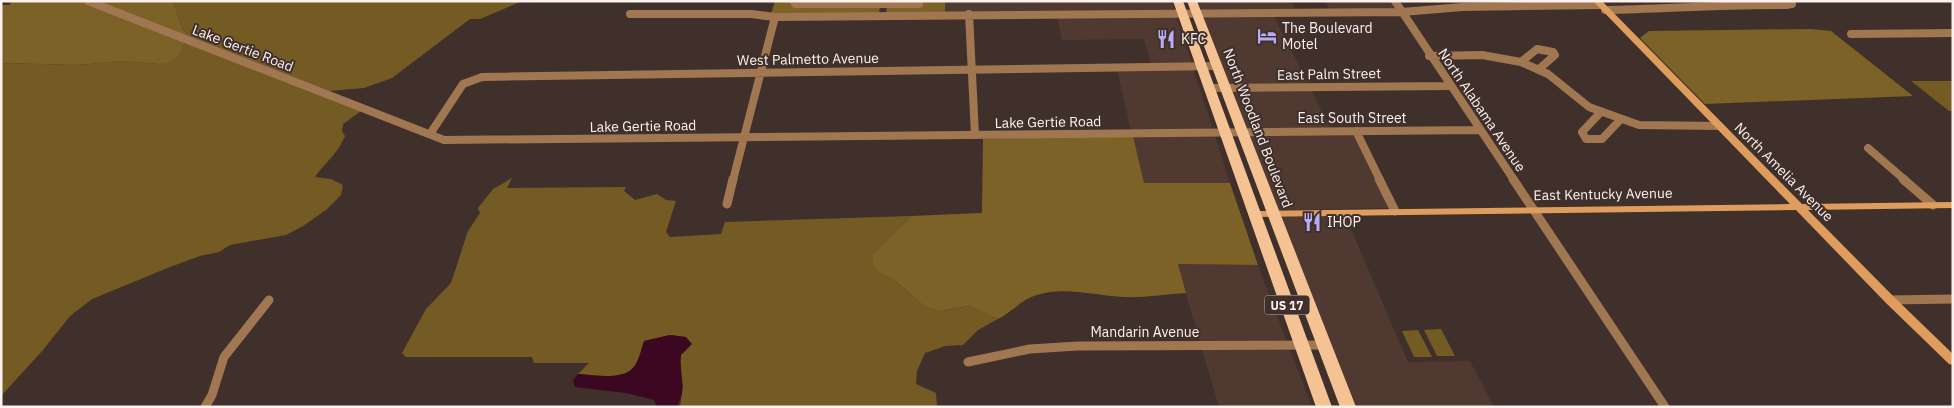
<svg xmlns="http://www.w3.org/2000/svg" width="1954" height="408" viewBox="0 0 1954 408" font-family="'IBM Plex Sans',sans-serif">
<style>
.built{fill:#4f3931}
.green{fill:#745b24}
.forest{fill:#7c6226}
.water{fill:#3c0720}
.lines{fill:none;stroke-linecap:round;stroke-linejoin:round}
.street-far1{stroke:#a17751;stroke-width:8}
.street{stroke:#a17751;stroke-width:9}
.secondary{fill:#de9c5d;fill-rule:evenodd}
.primary{fill:#f5c294;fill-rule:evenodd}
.labels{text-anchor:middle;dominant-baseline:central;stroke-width:4;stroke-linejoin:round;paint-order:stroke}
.shield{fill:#40302b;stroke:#c4b7b4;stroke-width:1}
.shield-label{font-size:12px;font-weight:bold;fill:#fcf1ee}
.poi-label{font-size:14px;fill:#fcf1ee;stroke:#40302b;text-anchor:start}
.street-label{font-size:14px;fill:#fcf1ee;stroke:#40302b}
</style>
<rect width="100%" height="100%" fill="#40302b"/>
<path class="built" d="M945,1H1172L1175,12L945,13Z
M1198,1H1291L1296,10L1330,9L1325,1H1391L1397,10L1202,12Z
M1273,15L1309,85L1229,86L1203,16Z
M1057,16H1176L1192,64H1151L1144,39L1062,40Z
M1193,68L1213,129L1131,131L1117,69Z
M1311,90L1330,127L1356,128L1245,129L1231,91Z
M1247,134H1353L1389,208L1276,210Z
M1215,135L1230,183H1144L1133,136Z
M1345,215L1408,362L1470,361L1494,407H1356L1279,216Z
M1177,264L1258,265L1287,342H1200Z
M1202,350H1290L1312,407H1219Z"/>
<path class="green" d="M173,1H522L480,19H470L392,78L364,88L329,91L190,37L183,30Z
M185,42L361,111L343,124L342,131L345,136C337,155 326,161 315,177L331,179L343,185L341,195L326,210L303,226L286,235L230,245L219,252L200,256L170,267L92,299L70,316L43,350L1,396V63L78,65L121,61L160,64L181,52Z
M1911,81H1953V111H1949Z
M512,178L507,188L626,187L624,191L635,200L657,194L666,200L676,201L666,232L670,237L721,234L725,222L911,216L873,254L882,274L896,281L926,308L942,311L969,306L998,319L978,330L963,345L945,346L925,353L917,371L916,384L936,393L937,407H680L683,386L679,365L681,355L685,349L686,337L670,335L644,341C641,350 639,362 632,369C620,380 594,375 578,374L589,363H534L532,357H406L402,353L426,309L451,283L468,231L480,213L478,208L493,189Z
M1441,329L1455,356H1437L1424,330Z
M1418,330L1432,357H1414L1402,331Z"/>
<path class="forest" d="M13,1H80L185,42L181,52L172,62L160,64L121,61L78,65L1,63V5H9Z
M96,1H173L183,30L190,37Z
M775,1H790V5L795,6H880L879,13L771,14Z
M887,1H945V13H886L887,6L922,5V2Z
M1810,29L1831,31L1913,96L1705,104L1640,38L1649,31Z
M1133,136L1144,183H1230L1258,265L1178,264L1186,293C1166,294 1144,298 1124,297C1096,296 1065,286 1037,295C1022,299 1012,312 998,319L969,306L941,311L926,308L896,281L882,274L873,264V254L911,216L982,213L983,139Z"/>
<path class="water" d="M670,335L686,337L692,344L681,355C679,372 688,392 676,407H657L654,400L626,393L575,387L573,380L578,374C594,375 620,380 632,369C639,362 641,350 644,341Z"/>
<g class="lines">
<path class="street-far1" d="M88,1L444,140L1479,130
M793,1L795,4H919
M1395,1L1514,180
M1605,10C1666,9 1726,4 1786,5L1792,4V1
M630,14H751L775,17L1402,12L1462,7L1600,5
M969,14L975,135
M1851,34L1953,33
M1429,56L1482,55L1521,62L1548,74L1589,107L1639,125L1719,126
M1521,62L1537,49L1553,52L1555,55L1539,69
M1209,88L1449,86
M1600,113L1582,132L1586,139H1602L1620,120
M1356,131L1380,180
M430,134L463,84L482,77L1217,66
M1868,148L1905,180
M733,180L775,17"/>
<path class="street" d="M1379,179L1395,211
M1513,179L1665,407
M1903,179L1933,205
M727,204L733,179
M1890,300L1953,299
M968,362L1030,349L1078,346L1324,345
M205,407L212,395L224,357L269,300"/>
<path class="secondary" d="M1593,1H1602L1802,204L1953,202V208L1808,210L1894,297L1953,354V365L1949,364L1886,303L1796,210L1254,217L1249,214L1254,211L1790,204Z"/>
<path class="primary" d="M1173,1H1183L1332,407H1316Z
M1187,1H1197L1356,407H1340Z"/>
</g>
<defs>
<g id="hotel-bare" transform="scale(1.5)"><path d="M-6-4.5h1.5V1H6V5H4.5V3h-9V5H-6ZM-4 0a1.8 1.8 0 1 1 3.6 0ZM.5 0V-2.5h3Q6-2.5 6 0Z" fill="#b8abf7" stroke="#40302b" stroke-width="2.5" paint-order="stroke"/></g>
<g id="restaurant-bare" transform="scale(1.5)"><path d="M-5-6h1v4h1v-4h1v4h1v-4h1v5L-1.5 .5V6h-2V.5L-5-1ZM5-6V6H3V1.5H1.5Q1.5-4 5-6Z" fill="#b8abf7" stroke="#40302b" stroke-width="2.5" paint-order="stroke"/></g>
</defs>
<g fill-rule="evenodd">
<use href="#hotel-bare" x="1267" y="36"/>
<use href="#restaurant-bare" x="1166" y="39"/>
<use href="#restaurant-bare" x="1312" y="222"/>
</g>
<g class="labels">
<rect class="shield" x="1264.5" y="295.5" width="45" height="19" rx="4"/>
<g class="shield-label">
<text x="1287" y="305">US 17</text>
</g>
<g class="poi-label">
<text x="1282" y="28">The Boulevard<tspan x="1282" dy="16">Motel</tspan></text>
<text x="1181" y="39">KFC</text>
<text x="1327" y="222">IHOP</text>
</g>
<g class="street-label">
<text transform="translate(243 48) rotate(21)">Lake Gertie Road</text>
<text transform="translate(808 59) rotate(-1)">West Palmetto Avenue</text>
<text transform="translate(1329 74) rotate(-1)">East Palm Street</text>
<text transform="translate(1482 110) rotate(56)">North Alabama Avenue</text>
<text x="1352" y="118">East South Street</text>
<text transform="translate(1048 122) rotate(-1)">Lake Gertie Road</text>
<text transform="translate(643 126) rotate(-1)">Lake Gertie Road</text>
<text transform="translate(1258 128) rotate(69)">North Woodland Boulevard</text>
<text transform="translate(1784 172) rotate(45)">North Amelia Avenue</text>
<text transform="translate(1603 194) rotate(-1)">East Kentucky Avenue</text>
<text x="1145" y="332">Mandarin Avenue</text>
</g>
</g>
<rect width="1954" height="408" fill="none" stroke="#fcf1ee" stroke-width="5"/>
</svg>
